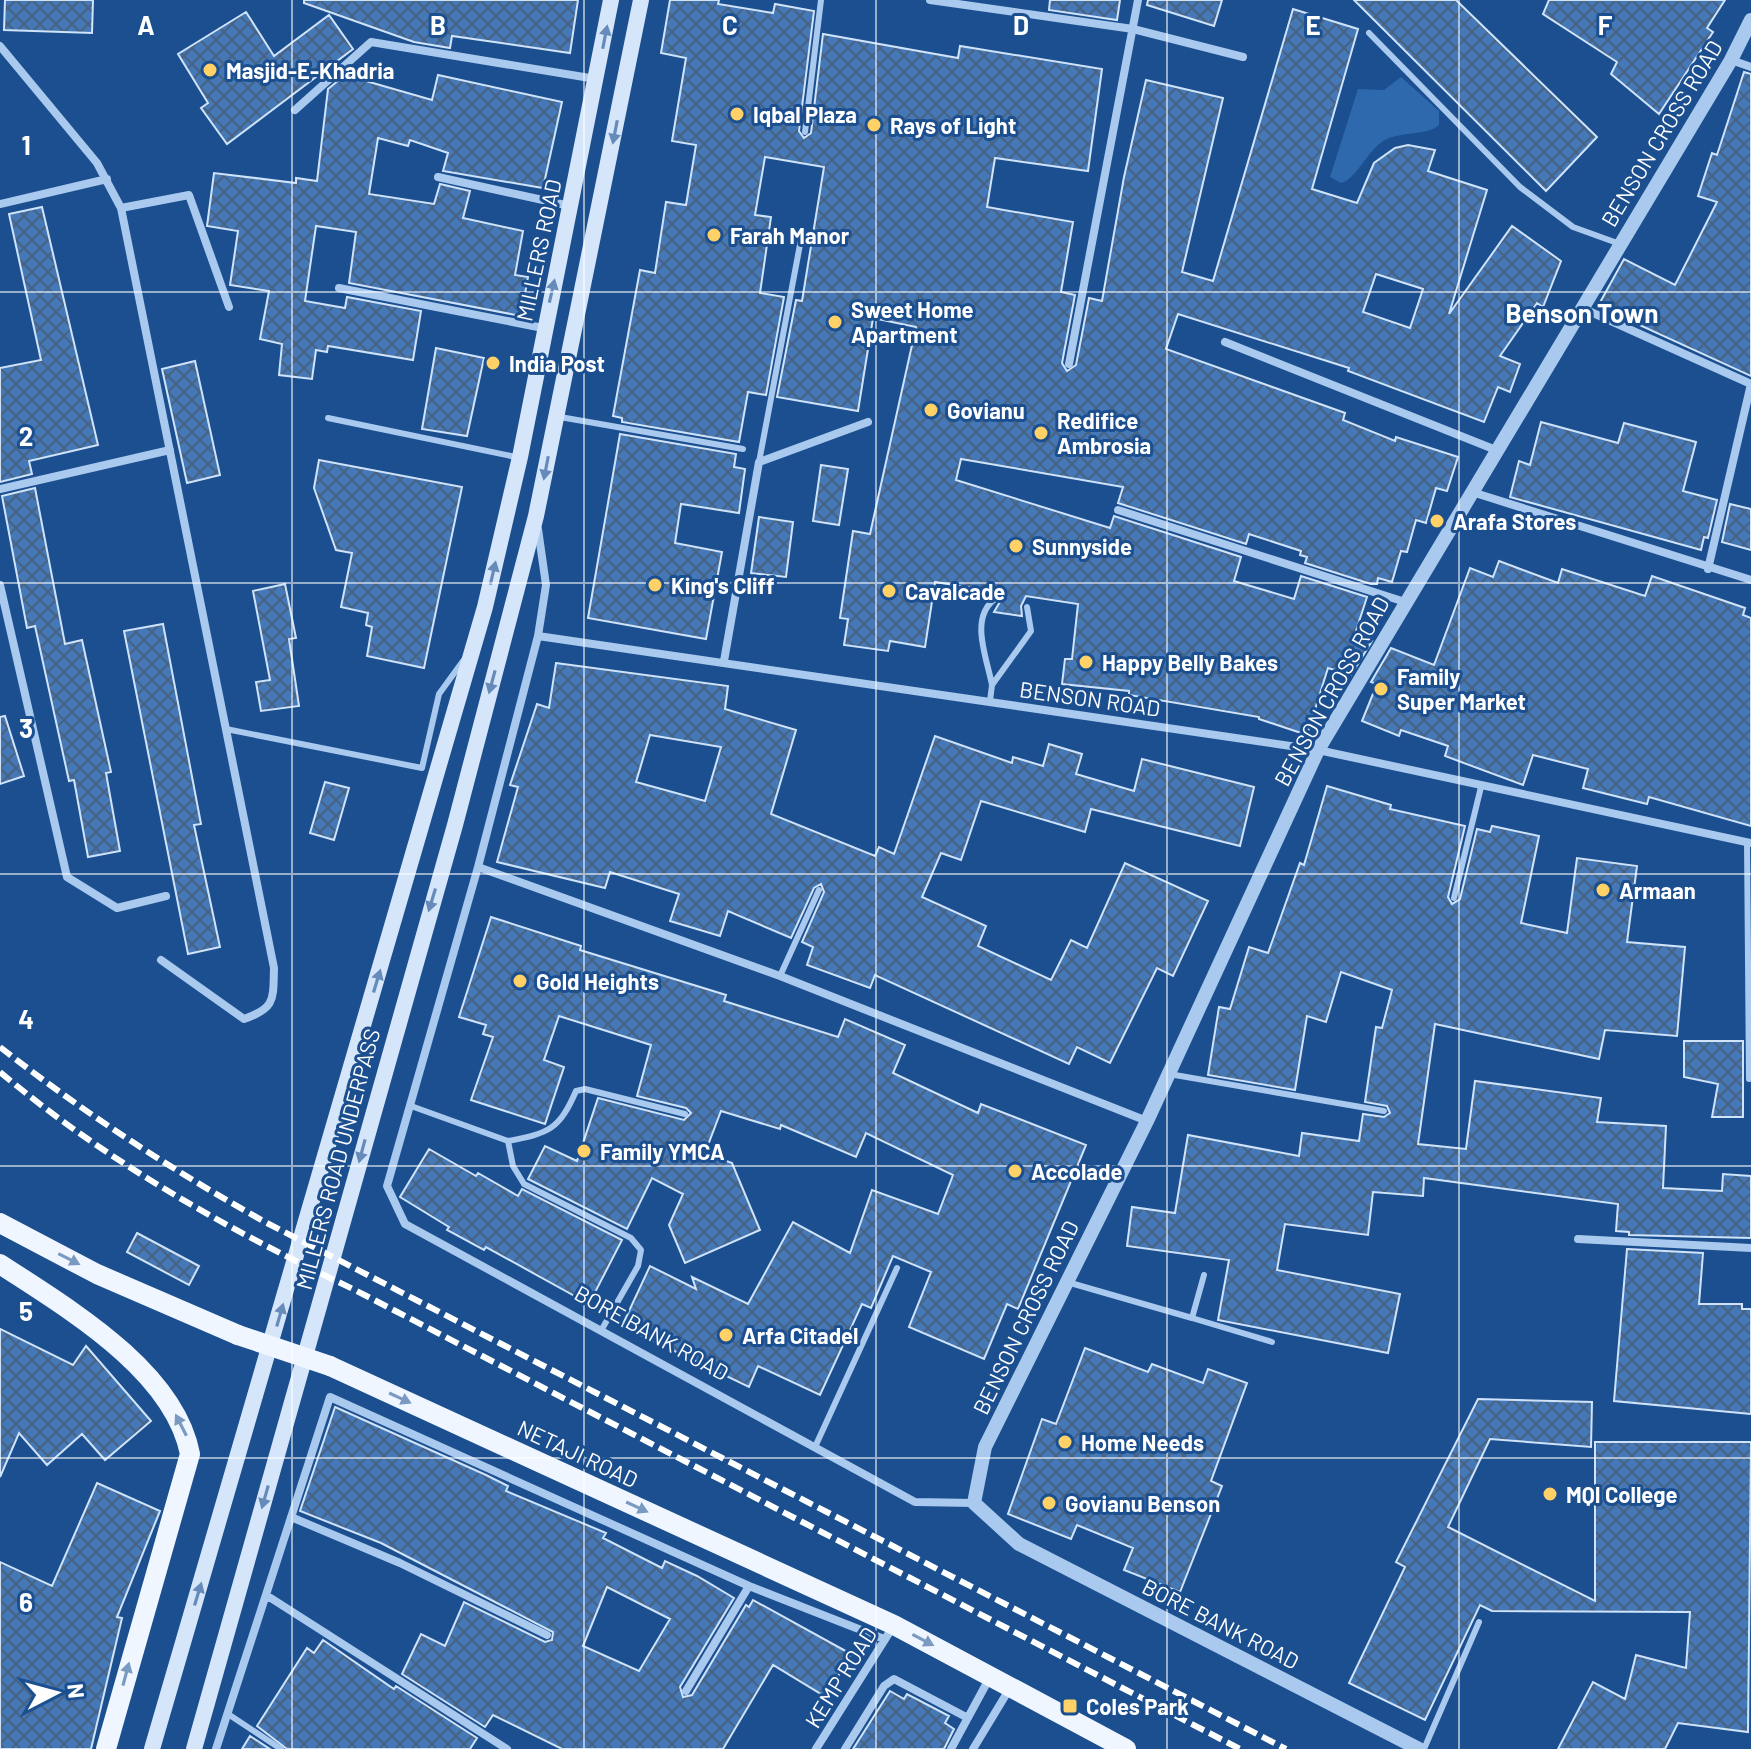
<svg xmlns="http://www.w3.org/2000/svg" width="1751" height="1749" viewBox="0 0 1751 1749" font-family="Barlow,sans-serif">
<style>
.garden{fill:#2e69ad}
.building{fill:url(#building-cross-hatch);stroke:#cfe3fa;stroke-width:2;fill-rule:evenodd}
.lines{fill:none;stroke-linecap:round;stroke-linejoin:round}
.service{stroke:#a9c9ee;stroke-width:6}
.minor{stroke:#a9c9ee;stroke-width:8}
.tertiary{stroke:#a9c9ee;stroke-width:14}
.secondary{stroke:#d6e6fa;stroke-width:16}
.primary{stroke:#f0f6ff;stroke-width:20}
.rail{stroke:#fff;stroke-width:6;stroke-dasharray:14 6;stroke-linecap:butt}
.primary-bridge{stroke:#f0f6ff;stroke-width:20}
.oneway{fill:#668bba}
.oneway2{fill:#7b9ac1}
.grid{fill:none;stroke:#fff;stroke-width:2;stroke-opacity:0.55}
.poi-dot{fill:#ffd166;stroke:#1b4f8f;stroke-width:3}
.labels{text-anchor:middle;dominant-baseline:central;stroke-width:6;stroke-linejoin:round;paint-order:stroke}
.poi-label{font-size:22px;font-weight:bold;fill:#fff;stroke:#1b4f8f;text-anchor:start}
.street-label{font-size:22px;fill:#fff;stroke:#1b4f8f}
.quarter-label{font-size:26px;font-weight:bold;fill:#fff;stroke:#1b4f8f}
.grid-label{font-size:26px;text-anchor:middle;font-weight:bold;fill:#fff;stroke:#1b4f8f;stroke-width:6;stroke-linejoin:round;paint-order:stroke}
</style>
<defs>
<pattern id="building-cross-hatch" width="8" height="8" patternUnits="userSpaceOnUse" patternTransform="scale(2)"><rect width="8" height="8" fill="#4478b7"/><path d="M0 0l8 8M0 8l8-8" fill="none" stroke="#486282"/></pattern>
</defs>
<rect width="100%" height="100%" fill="#1b4f8f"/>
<path class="garden" d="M1401,77L1439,111V125C1427,136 1402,131 1385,140C1367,150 1357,179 1341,183L1330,177L1358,89L1384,90Z"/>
<path class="building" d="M5,0H93L92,33L4,30Z
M304,0H578L570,53L452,36L450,48L414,42L304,3Z
M670,0H719L718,4L773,13L775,4L814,11L799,131L804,138L811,133L823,34L958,58L960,46L1102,69L1088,171L995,158L987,207L1073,222L1061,292L1075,295L1062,363L1067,371L1076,365L1089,298L1102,301L1124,177L1146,80L1223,98L1182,272L1213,281L1293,9L1358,29L1312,189L1357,203L1374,163L1395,148L1408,145L1435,150L1428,171L1487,190L1449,314L1512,226L1561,261L1543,307L1537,303L1500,356L1520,364L1510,392L1498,387L1484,422L1348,371L1349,368L1178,314L1166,349L1345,413L1343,420L1395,441L1396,437L1458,457L1447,491L1436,488L1426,523L1416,520L1407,552L1401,551L1392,582L1378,578L1377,584H1371L1305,563L1307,557L1300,555L1301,551L1249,534L1246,544L1118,503L1123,487L961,459L956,480L1110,528L1114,516L1241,557L1234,581L1294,599L1301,576L1367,597L1355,634L1372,641L1351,675L1328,668L1307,735L1259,719V717L1129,695V691L1062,684L1065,659H1072L1078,604L1026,596L1021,606L1022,616L994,612L1001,600L997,592L935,582L925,647L890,641L888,651L844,645L848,619L840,618L853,531L870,534L916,327L873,318L858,411L777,397L796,300L802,301L824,167L765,157L755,215L771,217L760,293L784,297L766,395L748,392L739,442L622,422V418L613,416L640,270L655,273L666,202L686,205L696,145L672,141L686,58L661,53ZM1376,274L1423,289L1410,328L1363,312Z
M1050,0H1120L1117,20L1049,10Z
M1148,0H1222L1214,26L1147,5Z
M1354,0H1456L1597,137L1546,191Z
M1549,0H1725L1707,28L1713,32L1659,114L1611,74L1617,62L1543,14Z
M246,12L274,56L329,15L353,49L227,144L201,108L208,103L178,54Z
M1744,72L1751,74V376L1598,306L1624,259L1675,285L1717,202L1698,196L1712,153L1717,155Z
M345,75L432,100L438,75L562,102L543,188L443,171L448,153L410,140L408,146L378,138L369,194L434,204L440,184L470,191L463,218L523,231L515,275L528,277L521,316L349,283L356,232L316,226L305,301L345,308L347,297L421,311L413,360L328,346L327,352L316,350L312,379L279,375L282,344L260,339L269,291L230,285L238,231L207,226L214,173L296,183V178L317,181L328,89Z
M42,207L98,445L29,461L32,474L0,482V368L41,360L9,214Z
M436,348L484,358L467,436L422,429Z
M195,361L220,475L187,483L162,369Z
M1541,422L1618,443L1624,423L1696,442L1683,491L1717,500L1708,538L1704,537L1701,550L1510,497L1519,461L1530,465Z
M620,434L736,454L734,467L745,469L739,513L681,504L675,543L722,552L706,639L588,618Z
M319,460L462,487L424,668L367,656L372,627L366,625L368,613L341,607L352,553L336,550L314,488Z
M821,465L848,469L839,525L813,521Z
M35,488L65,644L82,640L111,772L106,773L120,851L88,857L74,780L69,781L35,626L27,628L2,496Z
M1730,504L1751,509V550L1722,542Z
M759,517L793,522L786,577L751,573Z
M1499,561L1558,583L1562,569L1645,596L1652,576L1745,608L1743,615L1751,618V826L1649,797L1647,804L1583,788L1588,769L1533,755L1523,785L1445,756L1448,746L1401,730L1399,736L1362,721L1377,684L1371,682L1391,648L1434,665L1470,568L1493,577Z
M285,584L296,638L289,639L299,706L261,711L256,682L270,680L253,591Z
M163,624L201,824L194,825L220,947L188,954L124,631Z
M556,663L728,686L725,709L796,730L771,814L875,856L879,847L894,854L935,736L1012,763L1013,757L1043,766L1049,744L1082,754L1076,774L1134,791L1142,759L1254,787L1240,846L1091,809L1085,832L981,801L961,860L941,853L922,897L986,926L978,946L1051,980L1071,940L1087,948L1125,863L1208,901L1173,976L1157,968L1110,1063L1077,1047L1069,1064L875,975L870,988L807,965L813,947L802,942L824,892L821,884L814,888L791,938L728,911L720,936L670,921L679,894L610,872L605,888L497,862L518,787L510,785L537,704L549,708ZM650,735L721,747L705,801L636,782Z
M5,716L24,776L0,784V717Z
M325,782L349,788L334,840L310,833Z
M1327,786L1391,805L1390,809L1465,826L1448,897L1452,904L1460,899L1477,829L1490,832L1492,826L1539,836L1521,923L1567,933L1577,858L1637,866L1627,942L1685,947L1677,1036L1605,1030L1599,1059L1435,1024L1418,1144L1466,1149L1475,1081L1601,1098L1597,1122L1666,1126L1663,1188L1722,1191L1723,1174L1751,1176V1238L1629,1235V1232L1616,1231L1618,1204L1424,1178L1423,1196L1373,1192L1368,1235L1285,1224L1277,1270L1400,1294L1388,1353L1218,1320L1229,1260L1127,1246L1132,1207L1175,1213L1188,1135L1299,1156L1302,1133L1359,1141L1363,1114L1384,1117L1390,1113L1387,1106L1365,1102L1376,1027L1382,1028L1392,990L1341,972L1326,1022L1307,1016L1295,1090L1208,1075L1219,1007L1230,1009L1249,947L1268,953L1300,863L1304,865Z
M491,917L581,946L580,950L726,995L724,1001L838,1037L845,1019L905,1045L893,1073L978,1113L981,1104L1086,1145L1018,1309L1007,1304L984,1359L909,1327L931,1272L893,1256L871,1308L862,1304L820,1395L758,1366L749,1387L622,1326L650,1266L696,1289L692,1277L748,1304L793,1222L850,1253L872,1190L938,1214L953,1175L866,1133L856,1157L781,1125L780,1129L721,1111L705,1153L732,1163L760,1230L685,1263L669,1225L683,1194L652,1178L627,1229L528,1179L545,1146L577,1161L598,1098L684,1120L691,1113L686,1108L637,1096L651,1045L559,1016L544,1060L564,1067L545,1124L471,1100L493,1037L483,1034L486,1025L459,1017Z
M1684,1041H1743V1117H1712L1718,1084L1684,1077Z
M429,1149L476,1176L478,1173L518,1196L522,1189L622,1240L589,1304L486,1247L484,1250L447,1230L449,1227L400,1197Z
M137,1233L199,1266L189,1285L127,1252Z
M1627,1249L1703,1253L1699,1304H1742V1309H1751V1414L1614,1401Z
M0,1329L73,1365L86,1346L151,1421L105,1460L82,1434L47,1465L19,1433L0,1477Z
M1085,1348L1148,1372L1152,1364L1203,1383L1208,1369L1247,1383L1211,1481L1222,1486L1180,1592L1124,1570L1133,1548L1077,1525L1071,1539L1008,1514L1042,1419L1056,1424Z
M1478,1399L1592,1402L1591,1447L1490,1439L1448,1527L1595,1601V1442H1751L1748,1732L1678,1723L1665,1749H1558L1593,1682L1625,1699L1636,1655L1686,1668L1690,1612L1492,1611L1480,1605L1425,1720L1349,1683L1405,1567L1396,1562Z
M335,1407L486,1475L508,1486L506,1491L606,1533L603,1538L662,1568L665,1561L697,1576L734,1598L680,1687L683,1697L692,1695L746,1605L749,1607L753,1600L851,1654L826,1697L773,1665L723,1749H562L493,1715L485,1727L402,1674L421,1634L445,1646L464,1602L545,1642L552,1640L553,1632L381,1543L300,1511ZM607,1587L670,1619L639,1671L583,1646Z
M97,1483L160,1511L117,1617L122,1618L91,1749H0V1562L52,1586Z
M323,1640L394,1689L396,1686L477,1738L470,1749H287L257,1726L307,1648L314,1653Z
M890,1691L904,1699L907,1694L949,1716L945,1723L954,1729L944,1749H853Z
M250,1736L270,1749H242Z"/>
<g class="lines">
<path class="service" d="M1369,33L1520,187L1573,227L1620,244
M805,132L821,0
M560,417L743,449
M328,418L516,457
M759,462L802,234
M992,685C987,658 969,618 995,599
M990,701L992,685L1031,631L1027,607
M226,729L422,768L439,694L463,661
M1747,842L1749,1079
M1454,898L1481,787
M780,976L819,890
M1169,1074L1384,1111
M411,1106L508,1141L513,1166L524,1184L631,1238L641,1250L638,1266L602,1329
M508,1141C549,1133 559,1130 576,1091L585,1089L685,1114
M1067,1282L1192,1318L1204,1275
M1192,1318L1272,1342
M815,1447L897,1268
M228,1714L281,1749
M1424,1749L1479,1622"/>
<path class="minor" d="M930,0L1133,29L1243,57
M0,46L97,163L121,208L274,968C273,999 276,1008 244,1019L161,960
M1731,60L1751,67
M295,110L371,42L596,79
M438,177L570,206
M0,204L107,179
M121,208L189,195L229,307
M339,288L543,328
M1582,308L1751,384L1708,569
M1225,342L1496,450
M1069,364L1138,0
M0,489L170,450
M1472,492L1751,580
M1118,510L1405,602
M538,529L546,585L538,636L1318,750L1751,843
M0,585L67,877L117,908L166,896
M538,636L478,867L387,1186L405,1224L915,1502L974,1503
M724,661L759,462L868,422
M478,867L780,976L1147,1121
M1578,1239L1751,1248
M291,1517L400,1563L547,1635
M266,1595L507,1749
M686,1691L749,1586
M216,1749L330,1397L749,1586L884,1639
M816,1749L894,1625
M845,1749L884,1686L894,1679L968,1718
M951,1749L990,1677
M973,1749L1010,1688"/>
<path class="tertiary" d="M1419,1749L1019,1544L974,1503L985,1447L1147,1121L1318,750L1731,60L1751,20"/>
<path class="secondary" d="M152,1749L485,607L520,457L611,0
M194,1749L455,825L536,516L641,0"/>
<path class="primary" d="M0,1223L97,1274L238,1335
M0,1264C67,1308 174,1370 190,1454L106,1749
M330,1366L894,1625L1126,1749"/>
<path class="rail" d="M0,1047C84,1113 172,1170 265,1222L1286,1749
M0,1072C107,1162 227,1229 353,1289L1240,1749"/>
<path class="primary-bridge" d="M238,1335L330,1366"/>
</g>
<defs><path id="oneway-solid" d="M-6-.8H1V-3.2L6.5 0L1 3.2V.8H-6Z" transform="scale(2)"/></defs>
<g class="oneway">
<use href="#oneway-solid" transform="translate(605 37) rotate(-79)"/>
<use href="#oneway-solid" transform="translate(615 132) rotate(101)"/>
<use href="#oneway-solid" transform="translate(552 291) rotate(-77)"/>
<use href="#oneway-solid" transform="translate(546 468) rotate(101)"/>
<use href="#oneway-solid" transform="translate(493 573) rotate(-77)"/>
<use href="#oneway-solid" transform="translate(492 682) rotate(105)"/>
<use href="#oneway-solid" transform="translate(432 900) rotate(107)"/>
<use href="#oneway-solid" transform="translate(377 981) rotate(-73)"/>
<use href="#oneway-solid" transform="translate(362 1151) rotate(105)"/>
<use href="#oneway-solid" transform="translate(280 1315) rotate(-74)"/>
<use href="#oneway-solid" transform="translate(265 1497) rotate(106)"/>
<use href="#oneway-solid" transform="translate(198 1594) rotate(-73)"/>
</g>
<g class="oneway2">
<use href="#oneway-solid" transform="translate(69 1259) rotate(27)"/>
<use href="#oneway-solid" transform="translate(400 1398) rotate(25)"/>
<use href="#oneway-solid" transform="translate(181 1425) rotate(-117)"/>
<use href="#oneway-solid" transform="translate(637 1507) rotate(25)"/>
<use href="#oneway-solid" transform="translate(923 1640) rotate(28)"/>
<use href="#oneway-solid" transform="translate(126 1674) rotate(-75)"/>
</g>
<path class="grid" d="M292,0V1749M584,0V1749M876,0V1749M1167,0V1749M1459,0V1749M0,292H1751M0,583H1751M0,874H1751M0,1166H1751M0,1458H1751"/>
<g class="poi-dot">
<circle cx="210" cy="70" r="8"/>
<circle cx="737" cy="114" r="8"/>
<circle cx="874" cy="125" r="8"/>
<circle cx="714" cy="235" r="8"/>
<circle cx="835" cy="322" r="8"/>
<circle cx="493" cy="363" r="8"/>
<circle cx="931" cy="410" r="8"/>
<circle cx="1041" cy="433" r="8"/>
<circle cx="1437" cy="521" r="8"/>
<circle cx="1016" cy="546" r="8"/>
<circle cx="655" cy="585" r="8"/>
<circle cx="889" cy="591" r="8"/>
<circle cx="1086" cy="662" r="8"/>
<circle cx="1381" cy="689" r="8"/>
<circle cx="1603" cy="890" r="8"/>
<circle cx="520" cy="981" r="8"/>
<circle cx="584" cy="1151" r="8"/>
<circle cx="1015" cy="1171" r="8"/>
<circle cx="726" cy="1335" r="8"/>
<circle cx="1065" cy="1442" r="8"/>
<circle cx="1550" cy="1494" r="8"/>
<circle cx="1049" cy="1503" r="8"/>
<rect x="1062" y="1698" width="16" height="16" rx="4"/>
</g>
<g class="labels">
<g class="poi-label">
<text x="226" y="70">Masjid-E-Khadria</text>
<text x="753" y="114">Iqbal Plaza</text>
<text x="890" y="125">Rays of Light</text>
<text x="730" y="235">Farah Manor</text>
<text x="851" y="309">Sweet Home<tspan x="851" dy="25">Apartment</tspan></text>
<text x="509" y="363">India Post</text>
<text x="947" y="410">Govianu</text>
<text x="1057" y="420">Redifice<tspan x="1057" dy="25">Ambrosia</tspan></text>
<text x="1453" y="521">Arafa Stores</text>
<text x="1032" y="546">Sunnyside</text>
<text x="671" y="585">King's Cliff</text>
<text x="905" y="591">Cavalcade</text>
<text x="1102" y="662">Happy Belly Bakes</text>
<text x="1397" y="676">Family<tspan x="1397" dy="25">Super Market</tspan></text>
<text x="1619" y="890">Armaan</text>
<text x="536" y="981">Gold Heights</text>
<text x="600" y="1151">Family YMCA</text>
<text x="1031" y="1171">Accolade</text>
<text x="742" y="1335">Arfa Citadel</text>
<text x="1081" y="1442">Home Needs</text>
<text x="1566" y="1494">MQI College</text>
<text x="1065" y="1503">Govianu Benson</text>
<text x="1086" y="1706">Coles Park</text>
</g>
<g class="street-label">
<text transform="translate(1661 133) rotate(-59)">BENSON CROSS ROAD</text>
<text transform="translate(538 250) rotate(-78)">MILLERS ROAD</text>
<text transform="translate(1331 691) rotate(-61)">BENSON CROSS ROAD</text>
<text transform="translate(1090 698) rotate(8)">BENSON ROAD</text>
<text transform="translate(337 1159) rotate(-75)">MILLERS ROAD UNDERPASS</text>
<text transform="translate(1025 1317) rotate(-64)">BENSON CROSS ROAD</text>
<text transform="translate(652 1332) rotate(29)">BORE BANK ROAD</text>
<text transform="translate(578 1453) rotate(25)">NETAJI ROAD</text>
<text transform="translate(1221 1623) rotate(27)">BORE BANK ROAD</text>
<text transform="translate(840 1677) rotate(-58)">KEMP ROAD</text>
</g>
<g class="quarter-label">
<text x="1582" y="312">Benson Town</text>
</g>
</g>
<g class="grid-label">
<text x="146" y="35">A</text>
<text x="438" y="35">B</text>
<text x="730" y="35">C</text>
<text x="1021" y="35">D</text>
<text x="1313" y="35">E</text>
<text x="1605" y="35">F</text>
<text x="26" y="155">1</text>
<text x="26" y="446">2</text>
<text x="26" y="738">3</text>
<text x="26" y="1029">4</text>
<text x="26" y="1321">5</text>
<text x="26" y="1612">6</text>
</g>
<g transform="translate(56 1693) rotate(84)" stroke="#1b4f8f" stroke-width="6" paint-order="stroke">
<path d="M0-6L14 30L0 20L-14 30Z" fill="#ffffff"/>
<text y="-12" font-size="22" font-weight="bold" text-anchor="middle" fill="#ffffff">N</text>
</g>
</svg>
